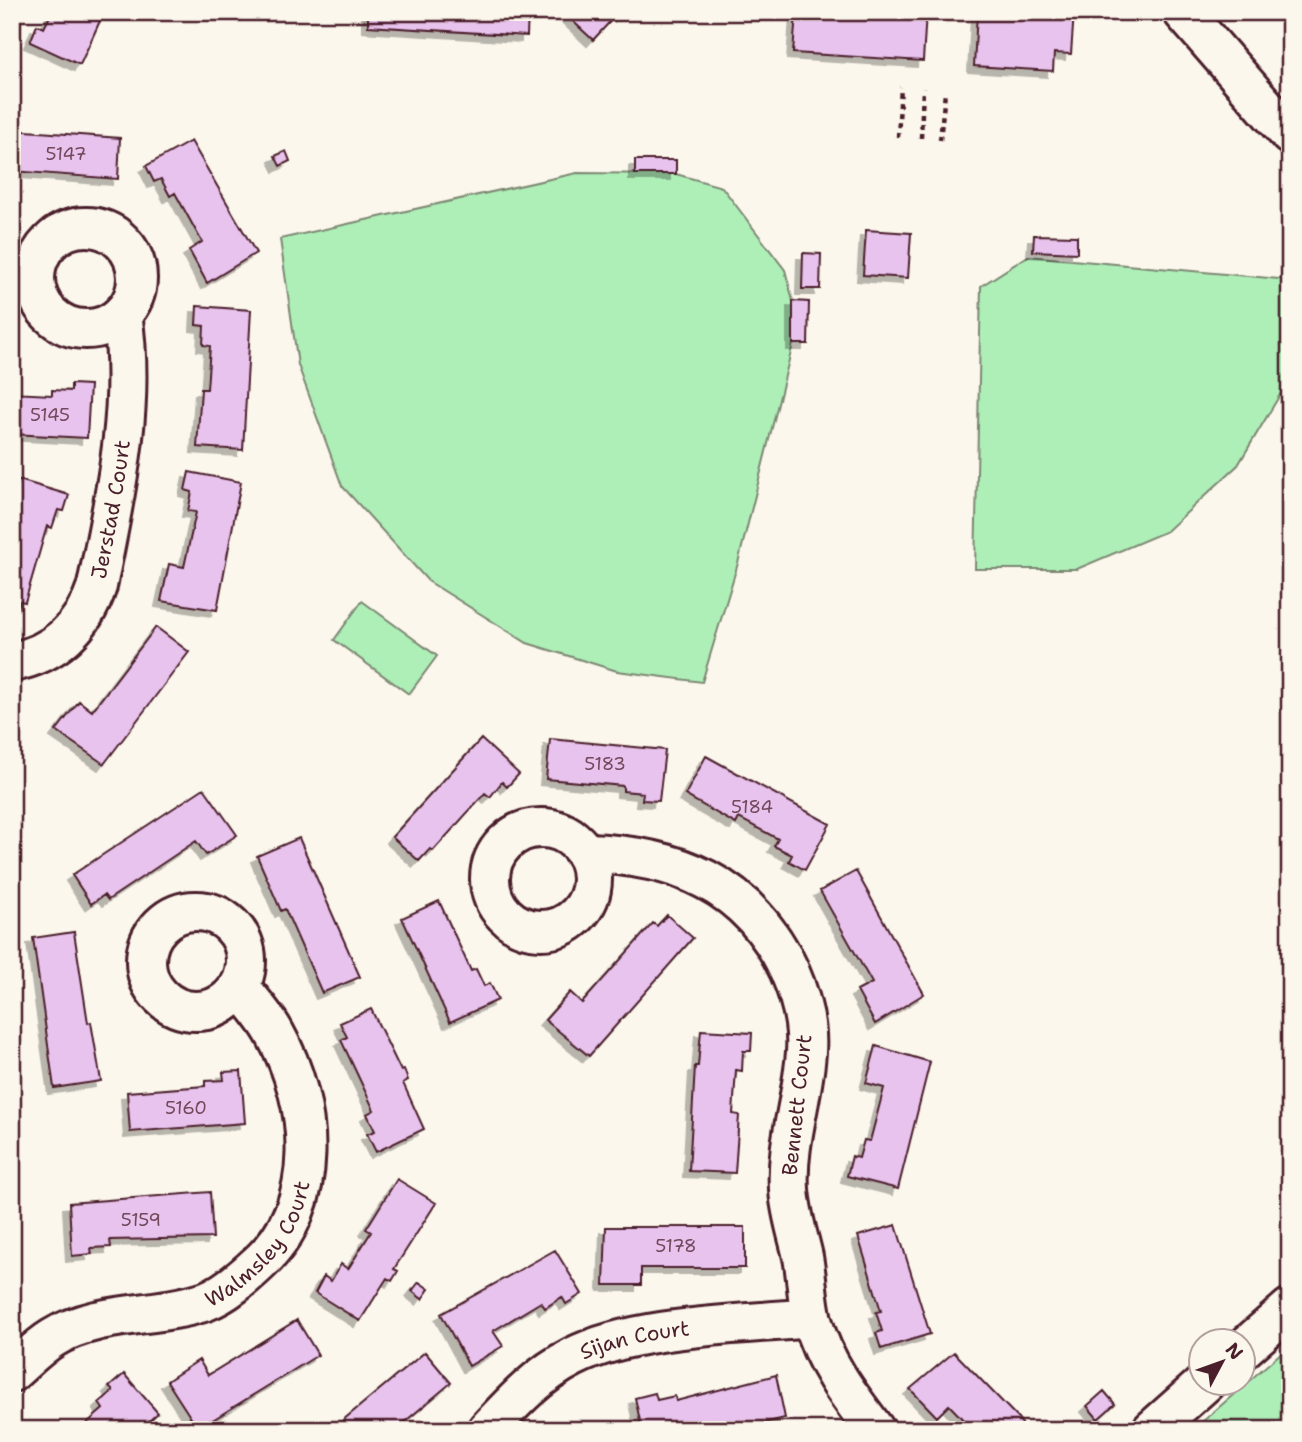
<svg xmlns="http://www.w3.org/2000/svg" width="1302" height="1442" viewBox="0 0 1302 1442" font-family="'Shantell Sans',sans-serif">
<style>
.green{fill:#aeefb8;stroke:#7c8772;stroke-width:2}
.building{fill:#e8c3ed;stroke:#4a1f2b;stroke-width:2;filter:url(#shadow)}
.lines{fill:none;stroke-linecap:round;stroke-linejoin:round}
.minor-casing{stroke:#4a1f2b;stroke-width:44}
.path{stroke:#4a1f2b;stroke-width:4.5;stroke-dasharray:5 5;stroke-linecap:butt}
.minor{stroke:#fbf7ec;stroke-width:38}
.labels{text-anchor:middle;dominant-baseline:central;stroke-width:7;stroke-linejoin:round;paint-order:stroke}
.number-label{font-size:18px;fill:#72485c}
.street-label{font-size:21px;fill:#4a1f2b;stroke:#fbf7ec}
</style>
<defs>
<filter id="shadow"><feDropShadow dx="-6" dy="6" stdDeviation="0" flood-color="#0004"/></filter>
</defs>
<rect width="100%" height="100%" fill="#fbf7ec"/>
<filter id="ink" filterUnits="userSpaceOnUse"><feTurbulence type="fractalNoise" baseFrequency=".0143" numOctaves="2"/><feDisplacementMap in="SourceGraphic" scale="14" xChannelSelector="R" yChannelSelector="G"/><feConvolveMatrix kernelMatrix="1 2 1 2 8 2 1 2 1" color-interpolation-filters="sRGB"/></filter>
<g filter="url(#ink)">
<path class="green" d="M577,173L676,174L722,187L785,270L793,301V344L738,563L702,682L617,671L527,643L428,581L342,486L298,365L280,239Z
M1028,256L1290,280V378L1238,465L1167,531L1077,569H975L981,286Z
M362,601L437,656L409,694L334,640Z
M1290,1345V1430H1193Z"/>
<path class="building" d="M52,12H104L80,65L30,42L37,25L44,28Z
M368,12H528L527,36L368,26Z
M563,12H623L620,16L617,14L593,40Z
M796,12H926L923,61L793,53Z
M977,12H1074L1071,54L1054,53L1053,71L974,66Z
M12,130L120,138L118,179L13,171L12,189Z
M191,141L256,253L207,283L189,250L202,242L175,193L170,196L161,179L154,182L146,166Z
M286,151L290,161L280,166L275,156Z
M635,160H676V174H635Z
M866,230L911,233L908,278L863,275Z
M1034,235L1077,236V253L1033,251Z
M803,253L821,254L820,289H802Z
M793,301L809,302L808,344H793Z
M197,306L251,310L243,450L197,447L201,389H207L210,346L203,345L204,326L196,325Z
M71,384L90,385L87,438L12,434V393L52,395V390L71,391Z
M189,472L241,482L217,610L161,601L169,564L184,567L196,512L188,511L192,492L185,490Z
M19,480L69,495L64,511L58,510L52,528L47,526L25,602L20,601L15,616L12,615V504Z
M156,627L189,652L104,764L56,731L79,701L92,711Z
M12,719L22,722L12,752Z
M481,739L519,774L507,787L502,782L490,797L485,793L433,851L430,849L419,861L392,837Z
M550,739L665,750L659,801L642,800L643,793L623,791V786L546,779Z
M706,756L830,824L805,870L789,861L792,855L774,846L778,839L739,818L736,824L685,795Z
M204,788L237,835L206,855L196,841L108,900L104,895L91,904L72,875Z
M299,838L360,977L322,993L285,909L281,911L257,856Z
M856,871L924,994L875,1024L857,991L872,983L820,891Z
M439,901L471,971L476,969L484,986L490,983L498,1000L450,1022L402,918Z
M667,915L693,938L589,1056L545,1020L570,992L582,1003L653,923L657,926Z
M74,932L88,1023L91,1022L101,1081L54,1088L33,938Z
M371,1009L401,1071L404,1070L408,1080L403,1083L424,1129L376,1152L367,1134L375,1131L367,1114L374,1110L341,1040L347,1037L340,1023Z
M701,1030L752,1033L751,1051H743L742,1071L736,1070L733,1114L739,1115L735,1173L689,1171L695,1066H698Z
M876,1046L930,1062L898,1189L847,1176L852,1156L859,1158L864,1140L870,1141L884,1088L866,1083Z
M241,1071L245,1123L130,1132L127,1092L205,1086V1081L224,1080L223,1072Z
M397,1179L436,1203L394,1269L398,1271L392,1281L387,1278L360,1321L315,1293L324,1276L331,1281L341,1264L348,1269L371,1232L366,1229Z
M210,1192L213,1238L110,1240L111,1247L91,1248L92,1254L72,1256L69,1203Z
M896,1225L930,1334L881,1349L876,1333L882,1331L876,1312L881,1311L858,1236Z
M606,1227H745V1268H641V1285H604Z
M555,1250L582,1294L566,1304L562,1297L545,1308L541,1302L493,1331L503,1346L469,1366L441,1314Z
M419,1282L429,1289L422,1299L412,1291Z
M297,1320L318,1355L198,1429L167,1381L199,1360L208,1375Z
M425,1352L451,1383L395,1430H331Z
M954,1352L1018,1418L1026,1430H973L949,1405L937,1417L910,1389Z
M124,1374L158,1413L139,1430H79L103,1409L99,1403L113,1391L109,1387Z
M776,1375L785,1418L733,1430H642L635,1398L655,1393L657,1400L675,1396L676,1401Z
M1104,1391L1115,1404L1098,1419L1087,1406Z"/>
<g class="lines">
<g class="minor-casing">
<g id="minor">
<path d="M1183,12L1290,135"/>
<circle cx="86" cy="278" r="51"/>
<path id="s1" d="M12,662C55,654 84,626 97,586C115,496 136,406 122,314"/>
<circle cx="541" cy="879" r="51"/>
<path d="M585,853C675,855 749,883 789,970C800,995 808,1025 806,1052C803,1098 786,1143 789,1189C790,1211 798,1235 803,1257C807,1278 807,1300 812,1320C823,1362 849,1396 875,1430"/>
<circle cx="196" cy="961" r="50"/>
<path d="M1242,1350L1290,1308"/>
<path id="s2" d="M12,1372C25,1361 38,1347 53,1338C98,1310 157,1318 206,1301C225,1294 244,1277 258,1264C323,1205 314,1104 275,1034C266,1017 252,1002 240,987"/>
<path id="s3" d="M487,1430C513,1402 539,1374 573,1357C636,1325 741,1325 811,1318"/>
<path d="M1152,1430L1206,1382"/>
</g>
</g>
<path class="path" d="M898,137L901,87
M921,138L923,88
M940,140L945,93"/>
<use href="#minor" class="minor"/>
</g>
</g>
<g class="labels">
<g class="number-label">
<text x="66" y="154">5147</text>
<text x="50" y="415">5145</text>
<text x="605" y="764">5183</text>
<text x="752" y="807">5184</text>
<text x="186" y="1108">5160</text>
<text x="141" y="1220">5159</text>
<text x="676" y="1246">5178</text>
</g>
<g class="street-label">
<text stroke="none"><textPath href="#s1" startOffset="198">Jerstad Court</textPath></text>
<text transform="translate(797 1105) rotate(-84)">Bennett Court</text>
<text stroke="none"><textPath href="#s2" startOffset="292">Walmsley Court</textPath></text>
<text stroke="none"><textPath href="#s3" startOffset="178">Sijan Court</textPath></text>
</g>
</g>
<rect width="1302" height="1442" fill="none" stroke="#fbf7ec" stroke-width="42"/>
<rect x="21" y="21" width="1260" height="1400" fill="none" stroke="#4a1f2b" stroke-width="2.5" filter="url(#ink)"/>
<g transform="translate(1222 1362) rotate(49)"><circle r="33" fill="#fbf7ec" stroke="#b4a19f" stroke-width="2"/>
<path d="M0-5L12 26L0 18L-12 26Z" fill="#4a1f2b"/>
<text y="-10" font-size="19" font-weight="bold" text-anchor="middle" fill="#4a1f2b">N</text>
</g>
</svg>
